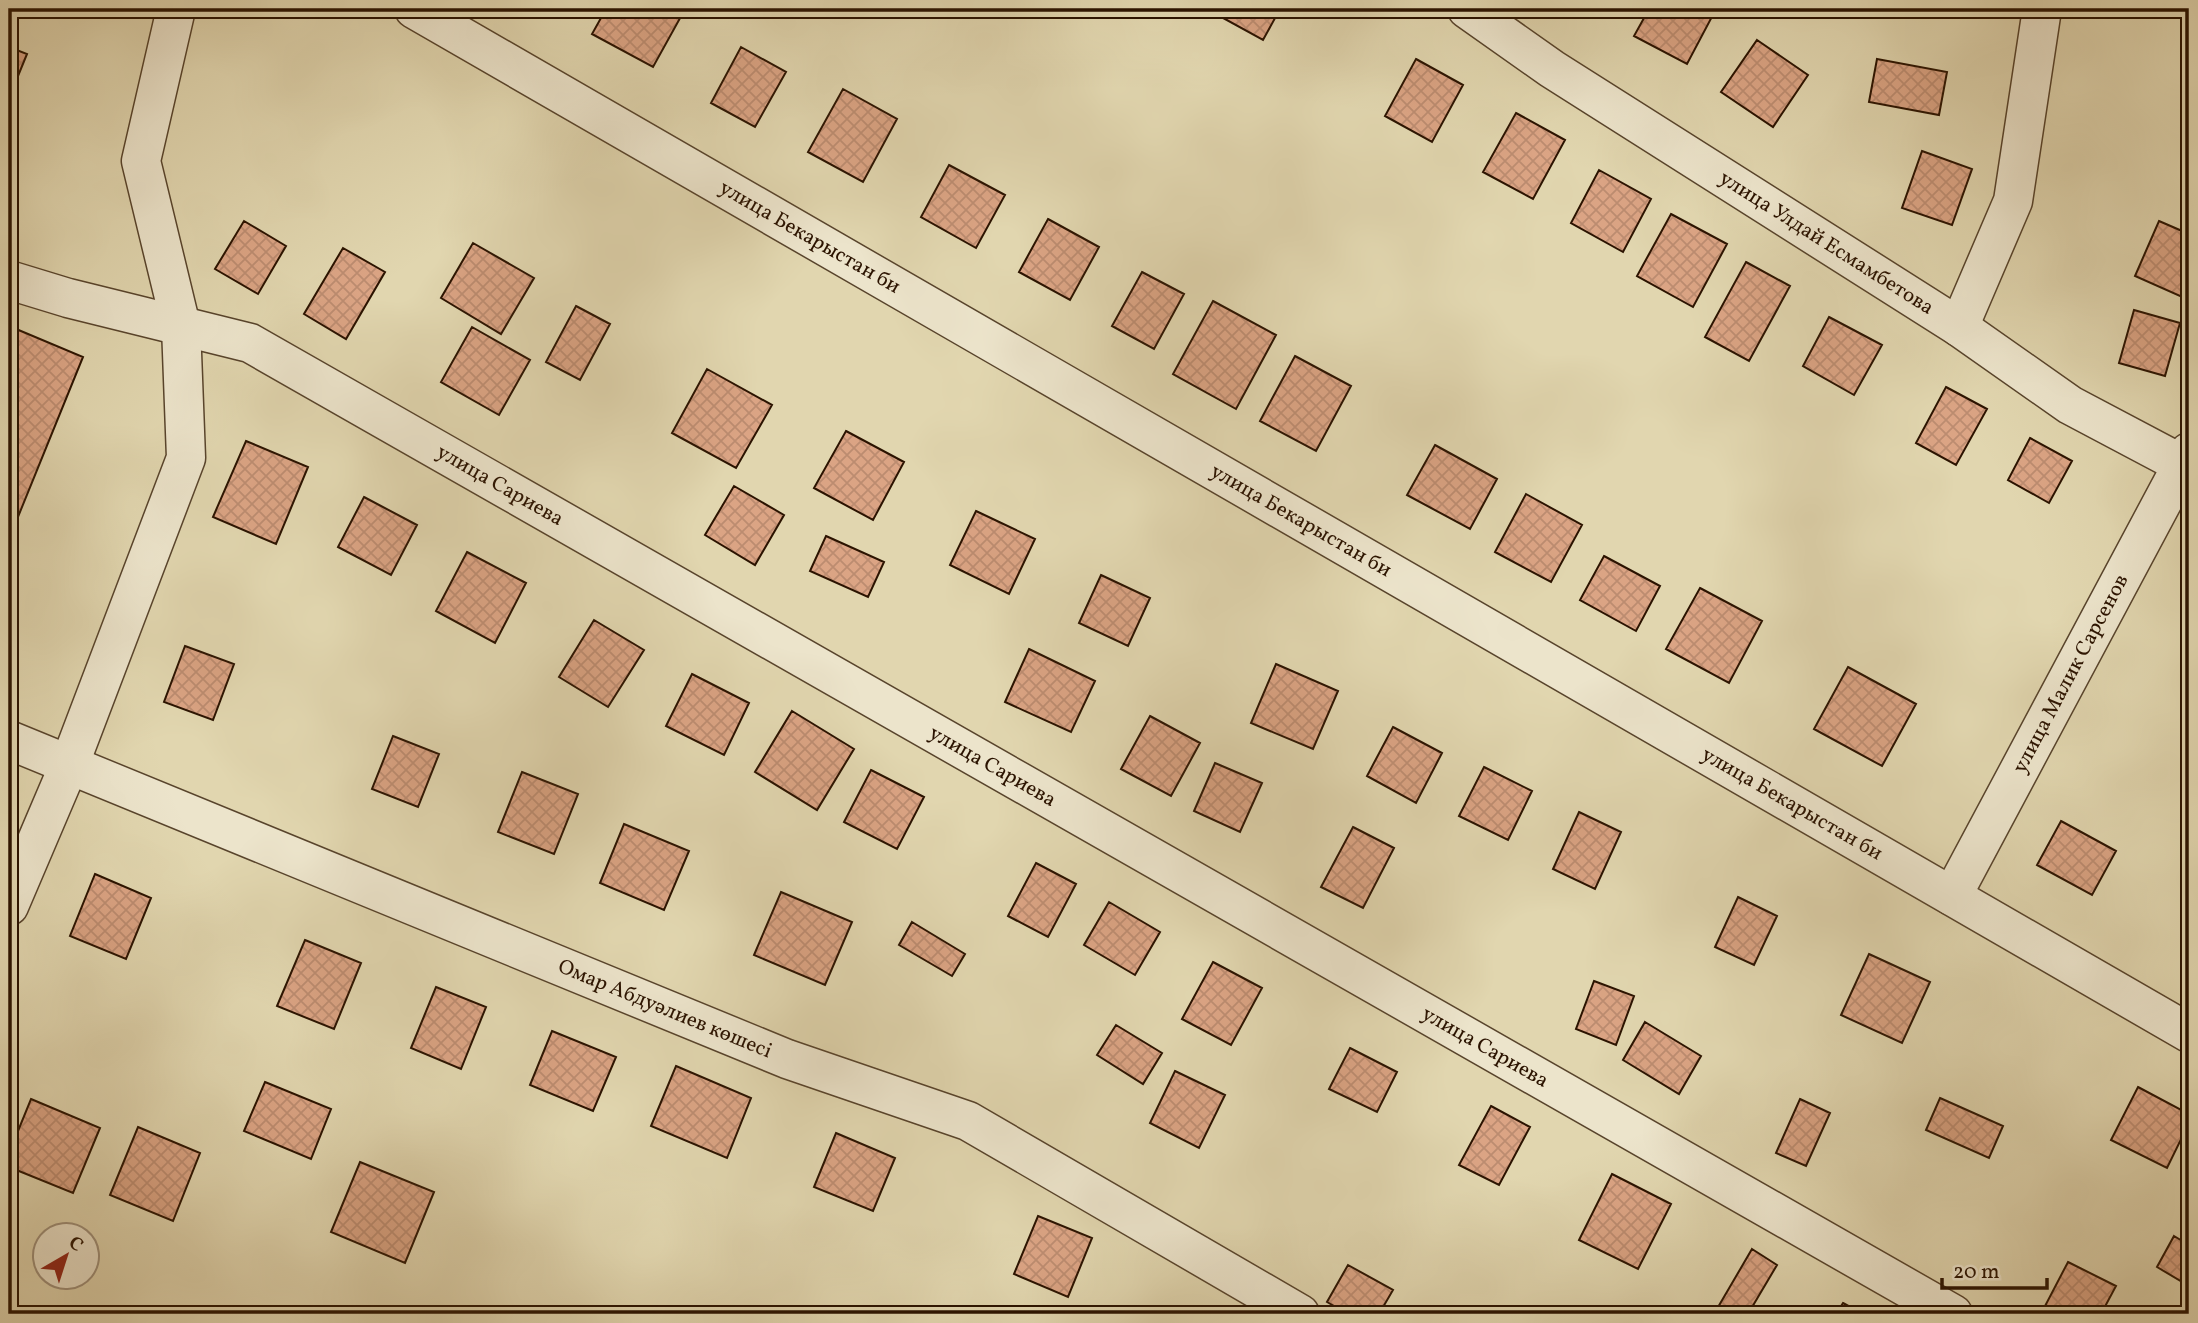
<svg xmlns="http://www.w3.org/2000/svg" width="2198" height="1323" viewBox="0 0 2198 1323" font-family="Vollkorn,serif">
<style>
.building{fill:url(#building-cross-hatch);stroke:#2b1300;stroke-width:2}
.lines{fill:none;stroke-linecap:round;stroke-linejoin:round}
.minor-casing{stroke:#58442c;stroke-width:41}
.minor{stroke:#ece4cb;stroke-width:38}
.labels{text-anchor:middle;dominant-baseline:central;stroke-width:5;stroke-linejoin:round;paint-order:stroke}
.street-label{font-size:21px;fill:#2b1300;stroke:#ece4cb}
</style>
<defs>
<pattern id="building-cross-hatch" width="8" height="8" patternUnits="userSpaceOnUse" patternTransform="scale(1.75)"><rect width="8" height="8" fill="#dba484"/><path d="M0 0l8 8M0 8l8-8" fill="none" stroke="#bc8c70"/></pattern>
</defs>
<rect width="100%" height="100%" fill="#e1d6af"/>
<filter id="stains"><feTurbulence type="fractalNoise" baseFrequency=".00286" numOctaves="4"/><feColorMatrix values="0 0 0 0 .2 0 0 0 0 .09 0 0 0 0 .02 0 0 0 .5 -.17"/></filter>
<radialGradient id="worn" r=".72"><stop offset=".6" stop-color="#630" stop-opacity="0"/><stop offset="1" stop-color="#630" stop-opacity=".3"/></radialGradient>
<path class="building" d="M606,9H680L684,11L653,67L592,34Z
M1216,9H1280L1263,40L1214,13Z
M1649,9H1711L1715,11L1687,64L1634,36Z
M1757,40L1808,75L1773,127L1721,92Z
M9,47L27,54L9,98Z
M741,47L786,72L755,127L711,103Z
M1416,59L1463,85L1432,142L1385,116Z
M1877,59L1947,72L1939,115L1869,102Z
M843,89L897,119L863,182L808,152Z
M1516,113L1565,140L1533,199L1483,172Z
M1922,151L1972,169L1952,225L1902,208Z
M949,165L1005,195L976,248L921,217Z
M1599,170L1651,199L1623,252L1571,223Z
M1671,214L1727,244L1693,307L1637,276Z
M1048,219L1099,247L1070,300L1019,272Z
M244,221L286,246L258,294L215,269Z
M2159,221L2189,234V300L2135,276Z
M473,243L534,278L501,334L441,298Z
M343,248L385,272L346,339L304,314Z
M1746,262L1790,286L1749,361L1705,337Z
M1142,272L1184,294L1154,349L1112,326Z
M1213,301L1276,335L1236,409L1173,374Z
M576,306L610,324L580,380L546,362Z
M2134,310L2180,323L2165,376L2119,363Z
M1829,317L1882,345L1854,395L1803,366Z
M9,326L83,357L9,539Z
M472,327L530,360L499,415L441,382Z
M1295,356L1351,386L1316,451L1260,421Z
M707,369L772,405L736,468L672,433Z
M1946,387L1987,409L1956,465L1916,443Z
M846,431L904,462L873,520L814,488Z
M2030,438L2072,461L2049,503L2008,480Z
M246,441L308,467L276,544L213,517Z
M1435,445L1497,479L1470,529L1407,495Z
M734,486L784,515L755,565L705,535Z
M1526,494L1582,525L1551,582L1495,552Z
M364,497L417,525L391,575L338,547Z
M976,511L1035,539L1009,594L950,565Z
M826,536L884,562L868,597L810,571Z
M467,552L526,583L495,643L436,611Z
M1604,556L1660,586L1636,631L1580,600Z
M1101,575L1150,598L1128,646L1079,623Z
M1700,588L1762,621L1729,683L1666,649Z
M594,620L644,650L608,707L559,677Z
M185,646L234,664L213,720L164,702Z
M1029,649L1095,681L1071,732L1005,702Z
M1276,664L1338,691L1313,749L1251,723Z
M1848,667L1916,704L1882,766L1814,729Z
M692,674L749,703L724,755L666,726Z
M792,711L854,749L817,810L755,772Z
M1150,716L1200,743L1171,796L1121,769Z
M1393,727L1442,753L1416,803L1367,776Z
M393,736L439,754L418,807L372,789Z
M1215,763L1262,783L1240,832L1194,811Z
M1484,767L1532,791L1508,840L1459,816Z
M871,770L924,797L897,849L844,822Z
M522,772L578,794L554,854L498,832Z
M1579,812L1621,832L1595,889L1553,869Z
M2061,821L2116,851L2092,895L2037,865Z
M624,824L689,851L664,910L600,883Z
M1353,827L1394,848L1363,908L1321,887Z
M1036,863L1076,884L1048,937L1008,916Z
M95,874L151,898L126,959L70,936Z
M781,892L852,922L825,985L754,955Z
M1738,897L1777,916L1754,965L1715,947Z
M1109,902L1160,932L1135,975L1084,945Z
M912,922L965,954L952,976L899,945Z
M305,940L361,963L334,1029L277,1006Z
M1869,954L1930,982L1902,1043L1841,1015Z
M1213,962L1262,988L1231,1045L1182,1019Z
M1594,981L1634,996L1616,1045L1576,1029Z
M436,987L486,1007L461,1069L411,1048Z
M1645,1022L1701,1056L1679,1094L1623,1060Z
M1116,1025L1162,1053L1143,1084L1097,1055Z
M552,1031L616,1057L593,1111L530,1085Z
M1350,1048L1397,1072L1377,1112L1329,1089Z
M676,1066L751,1098L727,1158L651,1126Z
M1175,1071L1225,1095L1199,1148L1150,1123Z
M265,1082L331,1109L311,1159L244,1131Z
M2138,1087L2189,1114V1123L2167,1168L2111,1140Z
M1940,1098L2003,1126L1989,1158L1926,1130Z
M31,1099L100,1128L73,1193L9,1167V1153Z
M1800,1099L1830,1113L1806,1166L1776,1153Z
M1491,1106L1530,1127L1499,1185L1459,1165Z
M138,1127L200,1153L173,1221L110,1195Z
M836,1133L895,1158L873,1211L814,1187Z
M360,1162L434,1192L405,1263L331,1232Z
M1612,1174L1671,1204L1638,1269L1579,1240Z
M1038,1216L1092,1238L1068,1297L1014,1274Z
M2174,1236L2189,1245V1286L2157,1267Z
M1752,1249L1777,1265L1748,1314H1714Z
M2068,1262L2116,1286L2101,1314H2056L2044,1308Z
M1348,1265L1393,1290L1379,1314H1348L1327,1302Z
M1843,1303L1863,1314H1836Z"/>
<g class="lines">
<g class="minor-casing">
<g id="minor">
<path id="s1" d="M414,9L2189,1033"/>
<path id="s2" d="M1467,9L1552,69L1959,327L2070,405L2189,468"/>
<path id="s3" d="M9,280L68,298L250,343L1953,1314"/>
<path d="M1959,327L2013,201L2042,9"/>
<path id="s4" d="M9,740L787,1059L968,1121L1300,1314"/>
<path id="s5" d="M1952,896L2189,452"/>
<path d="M9,906L70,763L186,458L181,326L141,161L176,9"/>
</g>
</g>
<use href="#minor" class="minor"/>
</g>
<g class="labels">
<g class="street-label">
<text stroke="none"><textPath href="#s1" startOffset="457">улица Бекарыстан би</textPath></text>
<text stroke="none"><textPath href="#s2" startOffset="429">улица Улдай Есмамбетова</textPath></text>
<text stroke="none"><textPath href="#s3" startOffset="537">улица Сариева</textPath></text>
<text stroke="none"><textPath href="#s1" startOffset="1024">улица Бекарыстан би</textPath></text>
<text stroke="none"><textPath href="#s5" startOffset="252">улица Малик Сарсенов</textPath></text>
<text stroke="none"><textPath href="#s3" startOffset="1104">улица Сариева</textPath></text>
<text stroke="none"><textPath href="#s1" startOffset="1591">улица Бекарыстан би</textPath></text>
<text stroke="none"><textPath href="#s4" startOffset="709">Омар Абдуәлиев көшесі</textPath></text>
<text stroke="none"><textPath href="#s3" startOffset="1671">улица Сариева</textPath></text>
</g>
</g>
<rect width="2198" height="1323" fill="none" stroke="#e1d6af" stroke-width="35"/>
<rect x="10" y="10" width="2177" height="1302" fill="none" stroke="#2b1300" stroke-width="3.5"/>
<rect x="18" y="18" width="2163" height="1288" fill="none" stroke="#2b1300" stroke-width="2"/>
<g transform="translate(66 1256) rotate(39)"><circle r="33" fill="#ece4cb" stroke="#9f907a" stroke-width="2"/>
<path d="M0-5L12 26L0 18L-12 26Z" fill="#8f2418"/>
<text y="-10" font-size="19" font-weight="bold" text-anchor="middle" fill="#2b1300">С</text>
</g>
<path d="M1942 1278v10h105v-10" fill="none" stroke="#2b1300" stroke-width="3.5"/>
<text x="1953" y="1278" font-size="21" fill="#2b1300" stroke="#ece4cb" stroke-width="5" paint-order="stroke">20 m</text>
<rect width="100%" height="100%" filter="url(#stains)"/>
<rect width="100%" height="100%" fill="url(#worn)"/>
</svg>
